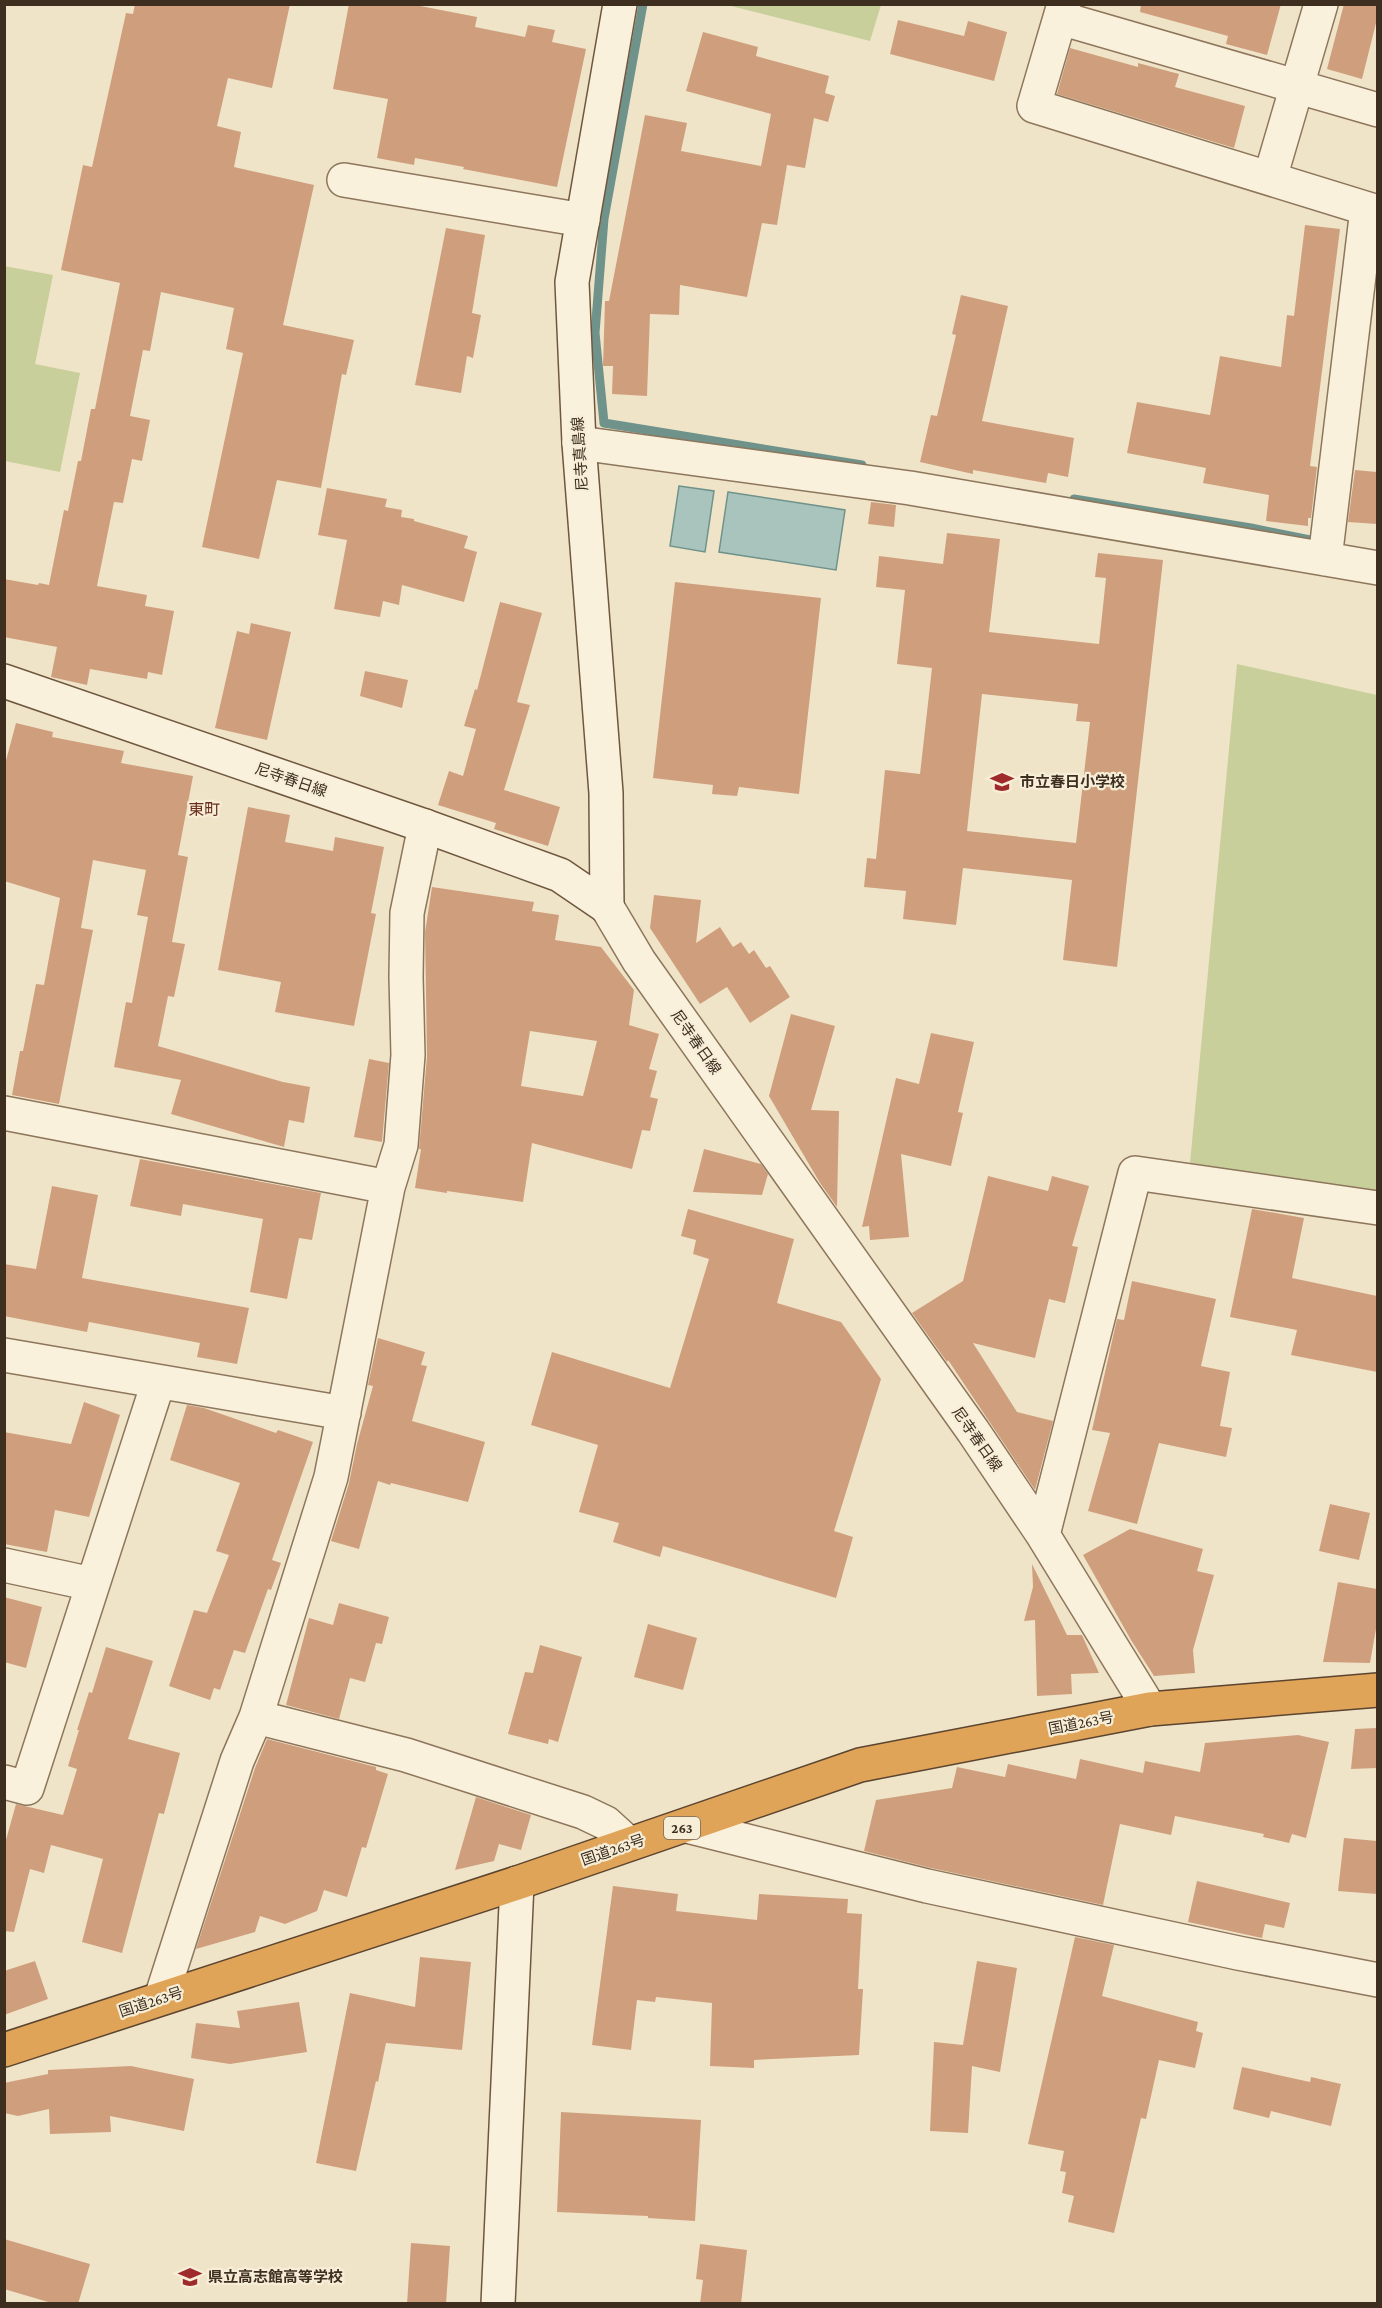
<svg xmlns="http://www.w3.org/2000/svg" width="1382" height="2308" viewBox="0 0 1382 2308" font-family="'Crimson Pro','Noto Sans JP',serif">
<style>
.green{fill:#c9cf9b}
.water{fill:#a9c4bc;stroke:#6f938a;stroke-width:1.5}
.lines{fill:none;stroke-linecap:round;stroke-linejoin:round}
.stream{stroke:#6f938a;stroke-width:9}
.building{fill:#cf9f7d;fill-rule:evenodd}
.street-casing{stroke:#8d765c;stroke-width:36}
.secondary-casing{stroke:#6f573f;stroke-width:36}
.highway-casing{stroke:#5b4430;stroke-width:36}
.street{stroke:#faf1dc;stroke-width:33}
.secondary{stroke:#faf1dc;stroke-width:33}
.highway{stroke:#e0a458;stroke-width:33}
.labels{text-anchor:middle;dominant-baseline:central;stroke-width:4.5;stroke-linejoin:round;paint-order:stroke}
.shield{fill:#f7eed8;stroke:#756857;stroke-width:1.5}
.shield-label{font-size:14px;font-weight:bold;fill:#3d2e20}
.street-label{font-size:15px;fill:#3d2e20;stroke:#f7eed8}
.poi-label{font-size:15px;font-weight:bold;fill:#3d2e20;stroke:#f7eed8;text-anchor:start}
.neighbourhood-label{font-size:16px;fill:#6b2e1e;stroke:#f7eed8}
</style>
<rect width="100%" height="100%" fill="#f0e4c8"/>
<path class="green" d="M727,5L881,4V5L870,41Z
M4,266L53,275L35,364L80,373L60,472L5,461Z
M1237,664L1377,695V1193L1190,1163Z"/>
<path class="water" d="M679,486L714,491L705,552L670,546Z
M728,492L845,510L836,570L719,552Z"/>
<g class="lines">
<path class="stream" d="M643,4L604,219L595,333L604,423L862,465
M1074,499L1251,528L1320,542"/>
</g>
<path class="building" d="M135,4H290L272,88L228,78L217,126L241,132L234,167L314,185L283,325L354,340L346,375L342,374L321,488L277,480L259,559L202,547L243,353L226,349L234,308L161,292L150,351L143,350L130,416L150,420L142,461L132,459L123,503L114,502L97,586L147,595L145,606L174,611L162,675L148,672L147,679L90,669L87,685L51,677L57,647L4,637V579L38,585L39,583L49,585L64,510L68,511L78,461H81L91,409H95L120,283L61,270L83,165L92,167L126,13L133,14Z
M349,4H410L477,17L475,27L525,37L528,25L555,30L552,42L586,49L557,187L463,169L464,167L415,158L414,165L377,158L388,99L333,89Z
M1141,4H1281L1267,55L1226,44L1228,36L1140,12Z
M1344,4H1377V19L1362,79L1327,69Z
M898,20L964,36L968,21L1007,32L994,81L890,54Z
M703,32L758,47L756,56L829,76L825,93L835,96L828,122L814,118L805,168L787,165L777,225L762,223L747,297L680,285L679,315L650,314L647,396L612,394L613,366H603L605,301H609L645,115L687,123L681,151L761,166L771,114L686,91Z
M1070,48L1138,67V63L1179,74L1175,87L1245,106L1234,148L1057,94Z
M1305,225L1340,229L1310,466L1317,467L1311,518H1308V526L1266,521L1269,495L1203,483L1206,468L1127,453L1137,402L1210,415L1220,356L1281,367L1287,315L1294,316Z
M446,228L485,235L472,313L481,315L473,358L467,356L461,393L415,385Z
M961,295L1008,306L982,421L1074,438L1068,477L1048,473L1046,483L973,470V474L920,462L931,415L937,416L956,335L952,334Z
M1355,470L1377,472V524L1348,522Z
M327,488L387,499L385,507L402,510L401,517L414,519V521L468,536L464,548L477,552L464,602L402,585L399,605L383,601L380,617L334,609L347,540L318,535Z
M871,502L896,505L894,527L868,524Z
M947,533L1000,539L989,632L1099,644L1106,578L1095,577L1098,553L1163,560L1117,967L1063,960L1072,880L963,868L956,925L903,919L906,891L864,887L867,858L876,859L885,770L920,774L932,668L897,664L905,590L876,587L879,556L943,564ZM982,694L1078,704L1076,721L1090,722L1076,843L967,831Z
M675,582L821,598L799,794L739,787L737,796L712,794L713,785L653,778Z
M500,602L542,613L517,702L530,705L504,790L560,807L548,846L494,829L496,823L438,805L449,771L463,776L476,729L464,726L475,689L477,690Z
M251,623L291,632L267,740L215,728L237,631L249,634Z
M365,671L408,680L402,708L360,696Z
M16,723L53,732L52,737L124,751L121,763L193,776L178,855L188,857L172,942L185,944L174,997L168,996L158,1046L283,1082L310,1087L304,1123L289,1120L284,1147L171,1114L181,1080L114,1067L126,1002L132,1003L148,917L137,915L146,870L93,860L81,928L93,930L59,1104L12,1095L20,1051H23L36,984L44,985L60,898L4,881V768Z
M248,807L290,815L285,842L333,851L335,837L384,847L371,913L376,914L354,1026L275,1012L281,982L218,970Z
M432,887L534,902L532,911L559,915L555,940L601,947L634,990L629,1025L659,1034L649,1069L657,1071L650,1097L658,1099L650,1131L642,1130L632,1169L532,1143L523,1202L447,1191V1193L415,1188L421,1149H419L427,1056L425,932ZM530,1031L597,1041L583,1096L521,1086Z
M654,895L701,900L696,943L720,927L733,947L741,942L749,954L754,950L766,968L770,966L790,997L750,1023L727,987L700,1004L650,928Z
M791,1014L835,1026L811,1110L839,1111L837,1207L820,1183L769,1096Z
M931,1033L974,1042L958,1112L963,1113L951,1166L901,1154L909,1237L870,1240L869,1226L862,1227L896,1078L919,1084Z
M369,1059L389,1063L382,1142L354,1137Z
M704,1149L761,1164L768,1174L762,1195L693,1192Z
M140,1159L321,1193L312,1240L299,1238L287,1299L250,1292L263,1219L183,1204L181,1216L130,1206Z
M988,1176L1048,1191L1052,1176L1089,1186L1072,1246L1078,1247L1065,1303L1049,1299L1035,1358L973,1343L1017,1412L1053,1421L1035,1490L948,1360L947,1362L912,1313L963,1281Z
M52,1186L98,1195L82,1278L249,1308L237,1364L197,1357L200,1343L89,1322L87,1332L4,1316V1264L36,1269Z
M688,1209L794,1239L777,1303L841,1322L881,1379L834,1531L853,1537L836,1598L663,1546L660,1557L613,1542L619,1523L579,1512L598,1445L531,1425L552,1352L670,1388L709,1259L693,1254L696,1240L681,1236Z
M1252,1209L1304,1218L1292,1278L1377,1296V1372L1291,1355L1297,1330L1230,1317Z
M1132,1281L1216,1299L1201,1366L1230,1372L1220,1426L1232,1428L1226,1457L1159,1443L1137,1524L1088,1511L1110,1433L1092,1430L1117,1319L1124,1320Z
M378,1338L425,1352L421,1365L427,1366L412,1421L485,1442L468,1502L391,1483L390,1485L378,1481L359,1549L331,1541L349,1483L357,1444L373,1386L368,1385Z
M84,1402L120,1415L89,1517L55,1510L47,1552L4,1544V1432L71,1444Z
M187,1405L204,1408L276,1433L278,1430L313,1442L272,1560L281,1563L271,1590L268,1589L245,1653L234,1650L220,1690L214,1688L210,1700L169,1686L194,1610L207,1613L229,1555L216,1551L240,1483L170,1460Z
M1330,1504L1370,1513L1359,1560L1319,1551Z
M1130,1529L1203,1549L1197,1571L1214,1575L1193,1650L1195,1673L1154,1676L1131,1640L1083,1555Z
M1032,1564L1067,1635H1082L1099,1673L1071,1674L1072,1694L1037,1696L1035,1620L1024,1621L1033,1587Z
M1338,1582L1377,1589V1623L1370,1663L1323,1662Z
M4,1597L42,1607L26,1668L4,1662Z
M339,1603L389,1617L382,1644L376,1643L365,1682L350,1678L339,1719L286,1705L309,1618L333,1625Z
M648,1624L697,1638L683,1690L634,1677Z
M540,1645L582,1657L558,1742L549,1739L548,1744L508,1734L525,1672L533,1673Z
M106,1647L153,1661L128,1739L180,1753L164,1814L159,1813L122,1953L82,1942L103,1859L51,1845L44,1873L30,1869L14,1932L4,1931V1847L16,1804L63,1815L77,1769L68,1766L79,1730H77L89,1692L92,1693Z
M1377,1728V1768L1351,1769L1355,1729Z
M1298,1735L1329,1742L1306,1838L1292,1834L1289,1843L1263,1837L1264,1834L1175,1816L1171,1835L1120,1824L1103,1905L931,1868L864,1851L876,1800L952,1788L957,1767L1005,1777L1008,1764L1076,1779L1080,1759L1143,1773L1145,1761L1200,1772L1205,1743Z
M267,1739L376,1767V1770L388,1774L366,1848L362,1847L347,1897L324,1890L317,1911L285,1924L260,1916L255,1932L196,1949L255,1768Z
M476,1797L531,1815L521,1850L499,1844L494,1861L455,1870Z
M1344,1838L1377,1841V1894L1338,1891Z
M1197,1881L1290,1903L1284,1928L1265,1924L1262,1938L1188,1922Z
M613,1886L678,1894L676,1911L757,1920L759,1894L848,1899L847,1913L862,1914L858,1989H863L859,2055L754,2060V2068L710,2066L712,2003L656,1997L655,2002L637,2000L631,2050L592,2045Z
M1075,1937L1114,1945L1102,1996L1198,2022L1196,2031L1203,2033L1195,2068L1159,2060L1146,2119L1141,2118L1114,2233L1068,2222L1074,2196L1062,2193L1066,2172L1060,2171L1064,2151L1028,2144Z
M420,1957L471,1962L462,2050L386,2043L378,2082L376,2081L356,2171L316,2163L350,1993L415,2007Z
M35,1961L48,1999L4,2015V1971Z
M977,1961L1017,1968L1000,2072L972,2066L968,2133L930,2131L934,2042L963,2045Z
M299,2002L307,2052L230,2064L191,2058L196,2023L240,2028L237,2011Z
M131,2066L194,2079L184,2131L110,2116L111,2132L50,2134L49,2109L18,2116L4,2113V2083L48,2074V2070Z
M1242,2067L1310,2082L1311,2077L1341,2084L1331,2126L1271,2111L1269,2118L1233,2109Z
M561,2112L701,2120L695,2221L648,2218V2216L557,2212Z
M4,2239L90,2264L78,2304H55L4,2289Z
M411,2243L450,2246L446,2304H407Z
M700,2244L747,2250L741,2304H700L703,2280L696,2279Z"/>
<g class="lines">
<g class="street-casing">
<path id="street" d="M1064,4L1034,106L1378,212
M1060,18L1378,110
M1270,178L1321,4
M344,180L583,220
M579,443L910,488L1378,568
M1325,559L1367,209
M607,907L639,961L973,1431L1043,1535L1150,1709
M4,1113L388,1187
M4,1355L344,1413
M1043,1535L1135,1173L1378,1208
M4,1565L92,1584
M256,1717L406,1755L583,1812L606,1823L629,1844
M4,1782L27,1788L158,1383
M687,1826L927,1886L1238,1953L1378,1980
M161,1998L237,1761L256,1717L331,1477L388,1187L401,1145L408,1055L406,977L407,913L425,826"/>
</g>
<g class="secondary-casing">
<path id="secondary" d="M4,681L425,826L560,875L607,907
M607,907L606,793L579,443L572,282L620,4
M498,2304L517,1883"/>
</g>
<g class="highway-casing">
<path id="highway" d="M4,2050L517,1883L860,1765L1150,1709L1378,1690"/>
</g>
<use href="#street" class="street"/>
<use href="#secondary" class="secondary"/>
<use href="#highway" class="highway"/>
</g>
<defs>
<g id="school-bare" transform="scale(1.8)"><path d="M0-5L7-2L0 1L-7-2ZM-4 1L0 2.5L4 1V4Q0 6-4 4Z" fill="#9e2a2b" stroke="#f7eed8" stroke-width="2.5" paint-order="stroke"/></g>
</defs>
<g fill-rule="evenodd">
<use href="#school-bare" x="1002" y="782"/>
<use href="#school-bare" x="190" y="2277"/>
</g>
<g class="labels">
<rect class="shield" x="664" y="1817" width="36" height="22" rx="4.5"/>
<g class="shield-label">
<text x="682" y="1828">263</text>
</g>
<g class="street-label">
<text transform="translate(580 454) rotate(-94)">尼寺真島線</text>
<text transform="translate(291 780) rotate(19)">尼寺春日線</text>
<text transform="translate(696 1042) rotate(55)">尼寺春日線</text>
<text transform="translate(977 1439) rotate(55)">尼寺春日線</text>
<text transform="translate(1081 1723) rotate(-11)">国道263号</text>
<text transform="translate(613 1850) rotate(-19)">国道263号</text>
<text transform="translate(151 2002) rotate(-18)">国道263号</text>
</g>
<g class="poi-label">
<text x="1020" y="782">市立春日小学校</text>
<text x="208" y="2277">県立高志館高等学校</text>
</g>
<g class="neighbourhood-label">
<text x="204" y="809">東町</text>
</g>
</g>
<rect width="1382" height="2308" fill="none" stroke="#3d2e20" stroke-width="12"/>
</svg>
